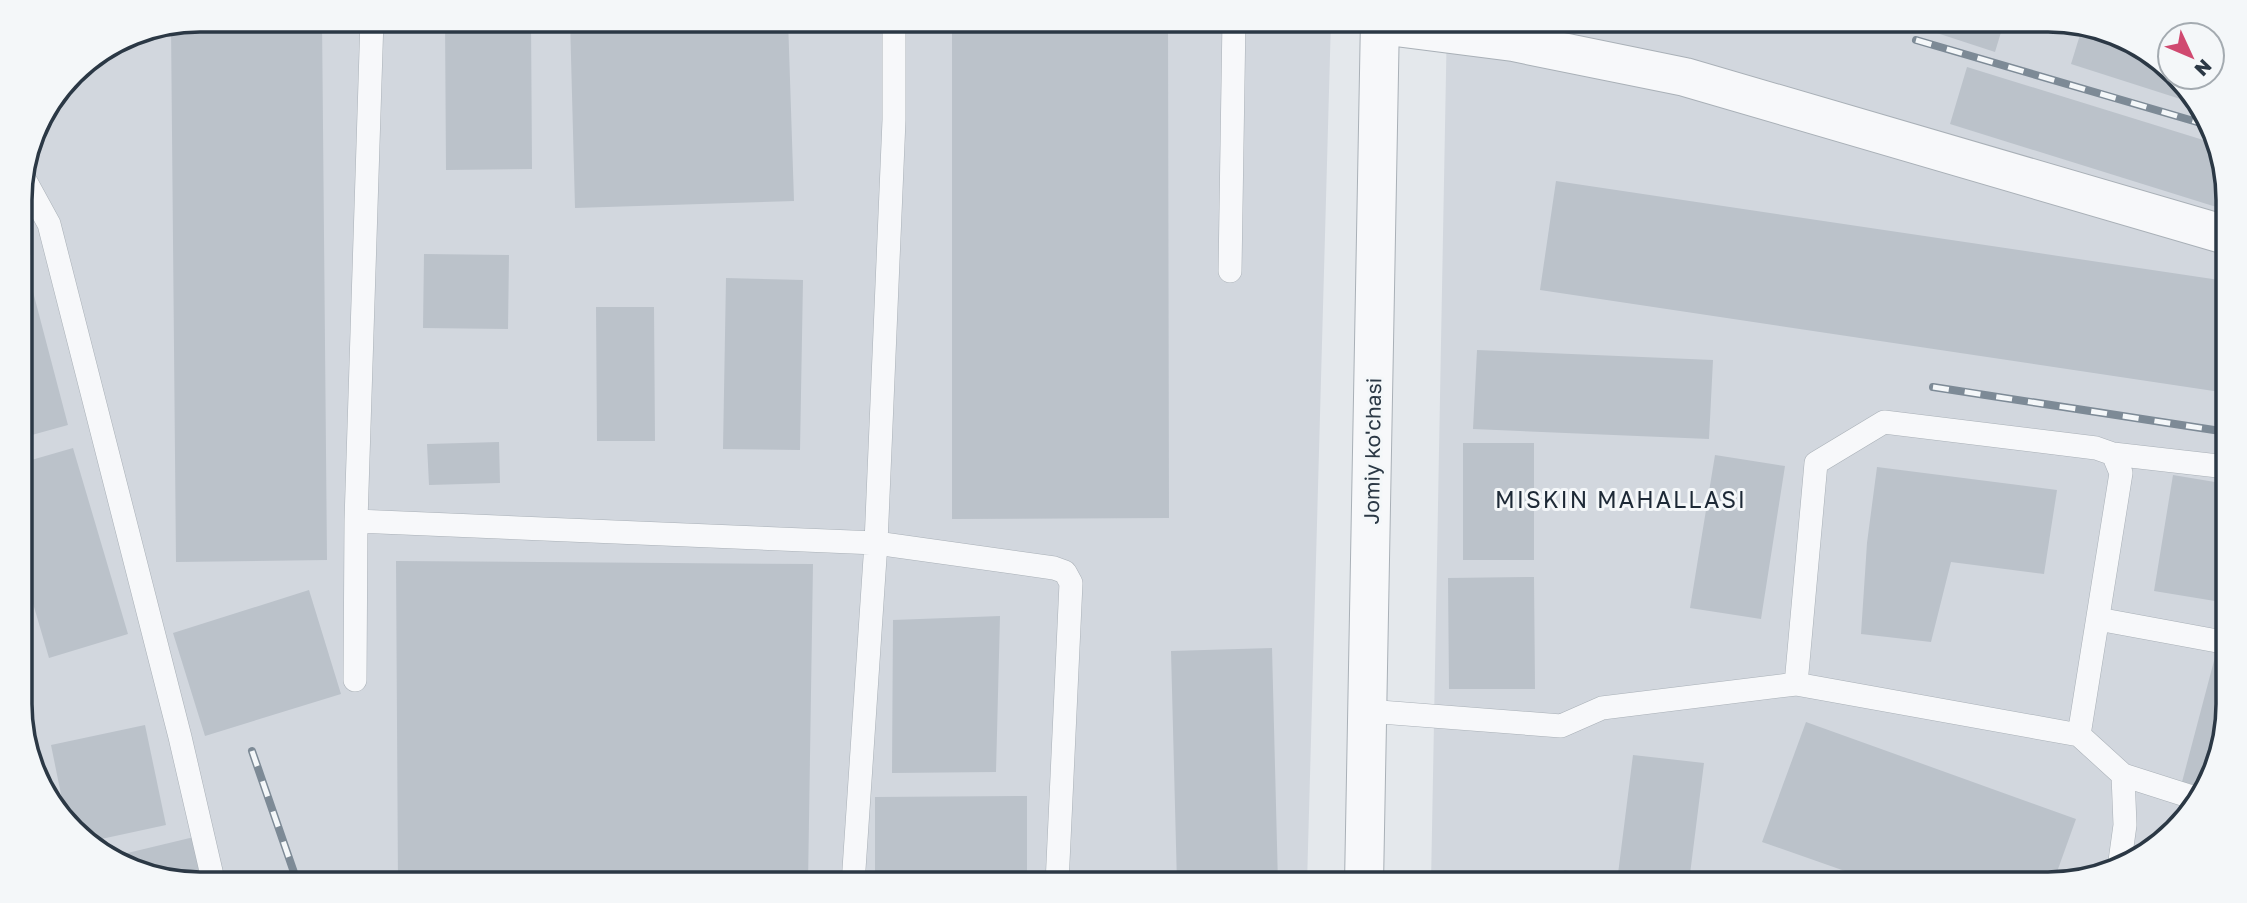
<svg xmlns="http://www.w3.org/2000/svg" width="2247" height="903" viewBox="0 0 2247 903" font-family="'Golos Text',sans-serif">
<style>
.built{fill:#d2d7de}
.building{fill:#bbc2ca}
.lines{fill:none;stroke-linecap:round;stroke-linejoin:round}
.service-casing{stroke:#a9b0b7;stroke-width:24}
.minor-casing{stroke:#a9b0b7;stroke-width:40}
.tertiary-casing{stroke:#a9b0b7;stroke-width:40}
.service{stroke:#f7f8fa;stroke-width:23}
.minor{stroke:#f7f8fa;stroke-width:38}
.tertiary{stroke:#f7f8fa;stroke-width:38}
.rail-casing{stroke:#7d8a96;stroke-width:8}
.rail{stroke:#f4f7f9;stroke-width:5;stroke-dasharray:16;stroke-linecap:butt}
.labels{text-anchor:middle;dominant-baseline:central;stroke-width:6;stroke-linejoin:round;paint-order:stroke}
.street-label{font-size:21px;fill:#2b3845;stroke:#f4f7f9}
.neighbourhood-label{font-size:23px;letter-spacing:2px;fill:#1d2936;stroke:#f4f7f9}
.rim{fill:none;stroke:#2b3845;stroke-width:3.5}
</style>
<rect width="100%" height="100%" fill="#e4e8ec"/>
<path class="built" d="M200,19H1331L1307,884H200L141,874L64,822L23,738L20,187L38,119L80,64L131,33Z
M1447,19H2047L2106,29L2170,75V77L2190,89L2226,176L2228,703L2218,762L2157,847L2059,883L1431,884Z"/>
<path class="building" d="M200,19H322L327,560L176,562L171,25Z
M445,19H531L532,169L446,170Z
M570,19H788L794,201L575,208Z
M952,19H1168L1169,518L952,519Z
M1894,19H2005L1995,52Z
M2083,25L2106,29L2170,75V77L2190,89L2196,104L2071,64Z
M1967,67L2213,143L2226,176V210L1950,124Z
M1556,181L2226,281L2227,393L1540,290Z
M21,246L68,425L21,438L20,247Z
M424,254L509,255L508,329L423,328Z
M726,278L803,280L800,450L723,449Z
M596,307H654L655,441H597Z
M1477,350L1713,360L1709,439L1473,429Z
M499,442L500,483L429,485L427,444Z
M1463,443H1534V560H1463Z
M73,448L128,634L49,658L22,566L21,463Z
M1715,455L1785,466L1761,619L1690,608Z
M1877,467L2057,490L2044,574L1951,562L1931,642L1861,634L1867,543Z
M2173,475L2227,484V603L2154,591Z
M396,561L813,564L808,884H398Z
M1534,577L1535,689H1449L1448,578Z
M309,590L341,694L205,736L173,633Z
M1000,616L996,772L892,773L893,620Z
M1272,648L1278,884H1177L1171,651Z
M2215,657L2228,660V704L2218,762L2200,786L2182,782Z
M1806,722L2076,819L2053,883H1879L1762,842Z
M145,725L166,825L92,841L67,824L51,745Z
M1633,755L1704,763L1689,882L1618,874Z
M1027,796V884H875V797Z
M194,837L205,884L141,874L115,856Z
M1564,870L1636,882V883H1561Z"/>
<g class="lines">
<g class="service-casing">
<path id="service" d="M894,19V120L876,543L1054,568L1065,572L1071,583L1057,884
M21,183L26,182L49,224L180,737L214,884
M1230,271L1234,19
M2113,454L2227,467
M356,521L876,543L853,884
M2098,619L2228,643
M355,680L356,521L372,19
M1796,684L1816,463L1884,422L2096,448L2113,454L2121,473L2079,735
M1367,711L1561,726L1602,708L1796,684L2079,735L2123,775L2192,797
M2120,861L2125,825L2123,775"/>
</g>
<g class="minor-casing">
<path id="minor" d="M1380,25L1513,42L1685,77L2226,235"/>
</g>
<g class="tertiary-casing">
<path id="tertiary" d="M1364,884L1380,19"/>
</g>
<use href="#service" class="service"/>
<use href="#minor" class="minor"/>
<use href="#tertiary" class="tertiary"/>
<g class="rail-casing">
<path id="rail" d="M1916,40L2204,124
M1933,387L2227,432
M252,751L298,884"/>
</g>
<use href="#rail" class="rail"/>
</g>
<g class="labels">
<g class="street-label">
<text transform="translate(1372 451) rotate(-89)">Jomiy ko'chasi</text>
</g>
<g class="neighbourhood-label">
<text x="1621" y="499">MISKIN MAHALLASI</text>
</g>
</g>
<path d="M0 0H2247V903H0ZM200 32H2048A168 168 0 0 1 2216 200V704A168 168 0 0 1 2048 872H200A168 168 0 0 1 32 704V200A168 168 0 0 1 200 32Z" fill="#f4f7f9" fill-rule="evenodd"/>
<path class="rim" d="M200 32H2048A168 168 0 0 1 2216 200V704A168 168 0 0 1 2048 872H200A168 168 0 0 1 32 704V200A168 168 0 0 1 200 32Z"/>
<g transform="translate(2191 56) rotate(134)"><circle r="33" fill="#f4f7f9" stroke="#a4abb1" stroke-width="2"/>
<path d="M0-5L12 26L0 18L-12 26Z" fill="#d04970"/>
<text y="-10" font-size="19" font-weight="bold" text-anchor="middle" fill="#2b3845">N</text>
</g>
</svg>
